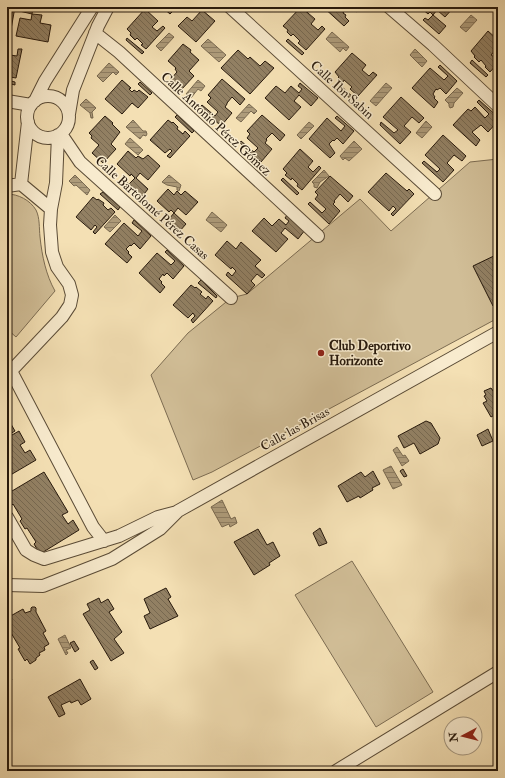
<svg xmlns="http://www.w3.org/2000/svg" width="505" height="778" viewBox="0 0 505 778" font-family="'IM FELL Double Pica',serif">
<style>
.park{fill:#d1be97;stroke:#7c6c52}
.water{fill:url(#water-rules);stroke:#78684f}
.building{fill:url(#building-back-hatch);stroke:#27190c}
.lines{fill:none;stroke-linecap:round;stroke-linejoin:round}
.street-casing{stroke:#5a4b36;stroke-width:14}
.street{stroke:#f8ebce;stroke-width:12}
.poi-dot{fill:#8f2418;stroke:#f8ebce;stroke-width:1.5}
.labels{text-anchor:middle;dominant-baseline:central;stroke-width:3;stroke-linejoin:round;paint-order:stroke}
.street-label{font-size:13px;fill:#27190c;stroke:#f8ebce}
.poi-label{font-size:13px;font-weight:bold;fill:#27190c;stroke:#f8ebce;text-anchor:start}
</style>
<defs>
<pattern id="water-rules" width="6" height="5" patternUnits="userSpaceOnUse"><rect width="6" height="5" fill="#ae9c7b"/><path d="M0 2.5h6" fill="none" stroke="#8e7e63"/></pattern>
<pattern id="building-back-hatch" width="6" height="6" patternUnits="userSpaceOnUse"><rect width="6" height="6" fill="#928063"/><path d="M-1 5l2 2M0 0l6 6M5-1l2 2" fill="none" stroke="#776850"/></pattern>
</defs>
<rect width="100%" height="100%" fill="#f4e0b4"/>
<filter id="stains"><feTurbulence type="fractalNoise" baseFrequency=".005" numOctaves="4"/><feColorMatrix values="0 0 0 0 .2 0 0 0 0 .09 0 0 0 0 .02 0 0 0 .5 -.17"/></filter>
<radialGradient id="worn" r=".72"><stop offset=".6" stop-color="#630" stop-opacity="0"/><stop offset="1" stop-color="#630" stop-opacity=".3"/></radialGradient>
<path class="park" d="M498,159V318L212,472L193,480L151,375L188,333L231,298L247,294L360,199L391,231L470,162Z
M7,194C18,194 30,200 36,210C40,218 39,228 40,237C42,256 46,275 55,291L16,337L7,329Z
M352,561L433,692L376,727L295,595Z"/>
<path class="water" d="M471,15L477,20L466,32L460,27Z
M332,32L349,47L346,51L343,48L340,52L326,39Z
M169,33L174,37L161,51L156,46Z
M208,39L226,55L219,62L201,46Z
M415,49L427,61L422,67L410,55Z
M109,63L119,72L116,75L113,72L103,82L97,76Z
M198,80L205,86L201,91L198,89L191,98L186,94Z
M386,83L392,88L376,106L370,101Z
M457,88L463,93L454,103L453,107L450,108L449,106V104L445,100Z
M86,99L96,108L92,112L93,118H91L90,113L80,105Z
M249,104L257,111L254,114L251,111L241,122L236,118Z
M133,120L143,131H146L147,134L146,136L143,135L140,139L126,127Z
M426,121L432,127L422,138L416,133Z
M309,122L314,126L301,139L297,135Z
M130,138L143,150L138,155L125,144Z
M354,141L362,149L349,161L345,158L343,160L340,156Z
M324,170L329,176L320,182L317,188L314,187V184L312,182Z
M75,175L90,190L87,195L76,185L74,186L69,181Z
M169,175L181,185L179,191L177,190V187L167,185L162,182Z
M212,212L227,225L221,232L206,220Z
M115,215L121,221L110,232L104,227Z
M397,447L403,456L405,455L409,461L402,466L393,450Z
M391,466L402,485L393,489L383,470Z
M222,500L231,519L235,517L237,523L230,527L229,524L222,527L211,507Z
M65,635L71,648L66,650L68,653L66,655L58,639Z"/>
<path class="building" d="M7,7H15L10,35L7,34L8,28L7,27Z
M15,7H33L32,14L15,10Z
M162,7H177L170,14Z
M301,7L315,19L311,24L318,30L322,26L325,29L306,50L298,43L300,41L293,34L291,36L287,32L288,30L283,26Z
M323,7H350L348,9L347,8L343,13L346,15L345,17L349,21L344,26Z
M351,7H362L357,12Z
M420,7H454L445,17L437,10L433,15L430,12L428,14Z
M145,9L158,21L152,27L157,31L163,26L165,28L146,49L141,45L143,44L137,38L135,40L130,35L131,33L127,29Z
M202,10L215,21L196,42L178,26L187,17L192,21Z
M498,13V22L494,18Z
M32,14L42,15L40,23L51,25L48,42L16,36L20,18L31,20Z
M433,15L446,26L439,34L423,20L425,18L428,20Z
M488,31L498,40V47L491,55L494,57L498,53V63L490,72L485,67L486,66L481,60L479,62L474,57L475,56L471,51Z
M127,38L144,52L142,54L126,40Z
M288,39L304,53L302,55L286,41Z
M183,44L191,50L190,52L199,60L189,71L194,76L181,90L170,80L177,72L175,69L176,68L168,61Z
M7,46L11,47L10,55L17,56L18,49H22L16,78L10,77V74H7Z
M238,50L248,59L250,57L260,66L265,61L274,68L250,94L221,68Z
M352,53L366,65L362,70L369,76L373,72L377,75L358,96L350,89L352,87L344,80L343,82L338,78L339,77L335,72Z
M472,60L488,75L486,77L470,63Z
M440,65L457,81L446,94L440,88L437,90L436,89L433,94L435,97L434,98L438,102L434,108L412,88L430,68L444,80L448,76L438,67Z
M222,79L245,99L240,105L232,97L227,103V104L225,107L232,113L221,126L200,107L202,105L215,116L218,112L207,102L211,98L208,95Z
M7,80L15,82V85L7,83Z
M122,80L131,88L129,89L132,92L134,90L137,92L139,90L148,97L138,108L132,103L122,114L105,99Z
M140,82L152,93L150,95L138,84Z
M300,83L318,98L311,106L299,95L294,101L301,107L289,120L265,98L276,86L285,93L291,86L299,93L302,89L298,86Z
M340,85L355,99L353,101L337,87Z
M401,97L424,118L419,123L412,117L404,126L411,132L400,144L380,125L381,122L394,133L398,130L383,117Z
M479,100L498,117V121L488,132L481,125L472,132L480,140L476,146L453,125L468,109L471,111L475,107L485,118L489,114L477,102Z
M177,115L194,131L192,133L175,117Z
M262,115L285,135L280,141L272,133L266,139L267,140L265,143L272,149L261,162L240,143L241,141L254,152L258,148L247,138L250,134L247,131Z
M105,116L113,123L112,124L120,132L111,144L116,149L103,163L92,153L99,145L91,138L92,136L89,133Z
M337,116L354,131L343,144L337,138L334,141L333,140L329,144L335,153L330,158L309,139L327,118L341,131L345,126L335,118Z
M168,120L172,123L173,122L178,127L177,129L183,134L185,131L190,136L170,158L167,156L172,151L170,149L165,153L150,140Z
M443,135L466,156L462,161L454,155L447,163L454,170L443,182L422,163L424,161L437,172L440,169L425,155Z
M300,149L313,161L308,167L313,172L319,166L321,168L302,190L297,186L298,184L292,178L291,180L285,175L287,173L283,169Z
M128,151L136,158L138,156L143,159L148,155L160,166L148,180L140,173L136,178L148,189L141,198L123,182L125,181L129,184L135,178L131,174L130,176L117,164Z
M386,173L407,191L409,189L414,194L393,216L391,214L396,209L393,206L389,211L368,192Z
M330,176L353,196L348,202L340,194L334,201L335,202L333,204L340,211L329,224L308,204L310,202L322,213L326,209L315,199L318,195L315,192Z
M283,178L299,193L297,195L281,180Z
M168,189L174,195L177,191L181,195L185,191L198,202L186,215L178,208L174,213L186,224L179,232L163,218L166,216L169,219L174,213L171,210L169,212L157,201Z
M103,192L120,207L118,210L100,194Z
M93,197L97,200L98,199L104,203L103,205L108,210L111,208L115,212L95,234L93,232L97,227L95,225L91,230L76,217Z
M287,215L305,230L298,239L285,228L281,233L288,239L276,252L252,231L264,218L272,226L279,219L286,225L289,221L285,218Z
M134,220L151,236L140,249L134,243L131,246L130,245L126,249L129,252L128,253L132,257L127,263L105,244L124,223L138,236L142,231L132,223Z
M227,241L236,249L241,242L261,260L255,266L265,275L262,278L257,274L251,281L255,285L247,294L226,275L228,272L232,276L236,271L232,267L231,269L215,255Z
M167,250L184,266L173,279L167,273L164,276L163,274L159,279L162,282L161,283L165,287L160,293L139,273L157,253L171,265L175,261L165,252Z
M498,254V304L493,306L473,266Z
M201,280L217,296L216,298L198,283Z
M191,285L195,288L196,287L202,292L200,294L206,299L208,296L213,301L193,323L191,320L195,316L193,313L188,318L173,305Z
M491,388L494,392L498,389V413L491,417L483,403L487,401L484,396L486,395L484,391Z
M7,419H8L15,431L10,434L12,435L19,431L25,442L20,445L25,453L30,450L36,460L7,477Z
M426,421L431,423L440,438L438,444L420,454L414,443L404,448L398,436Z
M488,429L493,441L482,446L477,435Z
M403,469L407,476L404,477L400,471Z
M373,471L380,484L372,488L373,490L360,498L359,496L347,502L338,486L361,472L365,477Z
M44,472L68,512L62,515L68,524L73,520L79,530L40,554L34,544L36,542L27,528L25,529L20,521L22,519L13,504L11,506L7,499V494Z
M320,528L327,543L319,546L313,533Z
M258,529L267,545L273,542L280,556L269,563L270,565L254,575L234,542Z
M166,588L171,597L168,599L178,616L150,629L144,616L150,613L144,599Z
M99,598L101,603L108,599L114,609L109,612L122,632L114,639L124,653L111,661L83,614L90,610L87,604Z
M32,607H35L36,608V612L46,631L43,633L49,644L44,647L45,650L39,653L40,655L36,658V660L30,664L27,659L25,661L18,649L20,648L7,626V618L23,609L25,613L31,611V608Z
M74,641L79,649L75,652L70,643Z
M93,660L98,668L95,670L90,662Z
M7,672L12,680L7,682Z
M80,679L91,699L81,705L78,700L71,703L70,701L61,705L65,714L59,717L48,697Z"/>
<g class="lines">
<g class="street-casing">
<path id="street" d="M230,7L435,194
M389,7L433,45L498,106
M95,33L119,52L318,236
M27 117a21 21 0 1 1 42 0a21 21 0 1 1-42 0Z
M7,101L31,105
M35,101L45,81L92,7
M69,114L73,90L98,26L108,7
M61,134L80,162L231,298
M21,184L28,122
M7,186L21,184
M51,209L56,183L58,135
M7,366L11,371L62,317L70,305L72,295L69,284L57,267L52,252L50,225L51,209L21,184
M11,371L93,527L104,541
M7,517L26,550L34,555L44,559L119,536L158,517L177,512
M7,585L43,586L112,559L160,529L178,511L498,332
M336,771L498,672"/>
</g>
<use href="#street" class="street"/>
</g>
<circle class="poi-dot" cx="321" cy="353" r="4"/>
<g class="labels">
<g class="street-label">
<text transform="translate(342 90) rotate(42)">Calle Ibn Sabin</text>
<text transform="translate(216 124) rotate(43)">Calle Antonio Pérez Gómez</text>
<text transform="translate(152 208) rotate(42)">Calle Bartolomé Pérez Casas</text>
<text transform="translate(295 429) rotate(-29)">Calle las Brisas</text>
</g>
<g class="poi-label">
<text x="329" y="346">Club Deportivo<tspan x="329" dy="15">Horizonte</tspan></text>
</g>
</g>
<rect width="505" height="778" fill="none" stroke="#f4e0b4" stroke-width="24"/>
<rect x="8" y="8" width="489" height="762" fill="none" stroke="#27190c" stroke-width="2"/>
<rect x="12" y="12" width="481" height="754" fill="none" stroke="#27190c"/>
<g transform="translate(463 736) rotate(263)"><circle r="19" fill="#f8ebce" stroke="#a49780"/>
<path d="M0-3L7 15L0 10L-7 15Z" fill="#8f2418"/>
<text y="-6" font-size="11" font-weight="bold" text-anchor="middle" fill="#27190c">N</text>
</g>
<rect width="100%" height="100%" filter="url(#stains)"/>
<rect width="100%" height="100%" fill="url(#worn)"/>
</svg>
